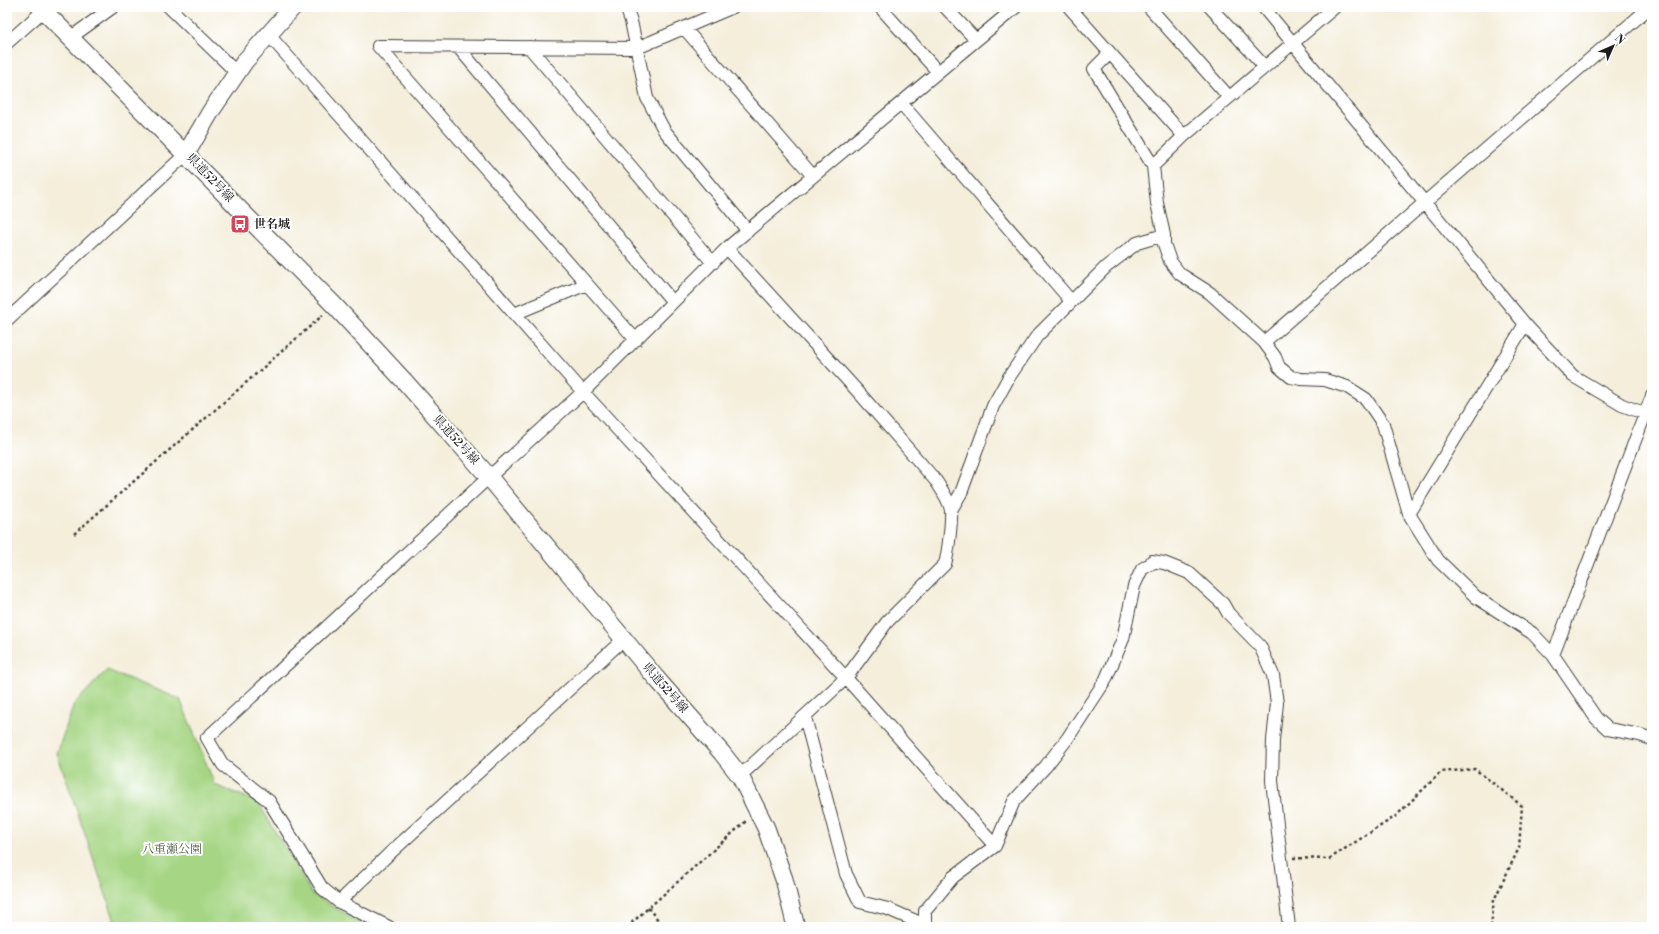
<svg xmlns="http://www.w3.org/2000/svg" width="1659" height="934" viewBox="0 0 1659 934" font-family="'Libre Bodoni','Noto Serif JP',serif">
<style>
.green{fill:#a6d684;stroke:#617950}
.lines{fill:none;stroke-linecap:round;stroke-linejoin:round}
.street-casing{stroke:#3c3c39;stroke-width:14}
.secondary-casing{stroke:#3c3c39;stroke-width:19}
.path{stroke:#3c3c39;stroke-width:2.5;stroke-dasharray:3 3;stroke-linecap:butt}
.street{stroke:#fff;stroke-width:12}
.secondary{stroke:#fff;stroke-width:17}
.labels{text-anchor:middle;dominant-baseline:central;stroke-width:4;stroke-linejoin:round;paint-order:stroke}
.street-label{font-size:12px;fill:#1c1c1c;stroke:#fff}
.poi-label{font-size:12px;font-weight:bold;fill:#1c1c1c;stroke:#fff;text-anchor:start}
.park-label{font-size:12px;fill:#4c5d40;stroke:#fff}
</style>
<rect width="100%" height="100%" fill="#fff"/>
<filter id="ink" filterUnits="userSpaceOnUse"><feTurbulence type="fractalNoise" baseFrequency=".025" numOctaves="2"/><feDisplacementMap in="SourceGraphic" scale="8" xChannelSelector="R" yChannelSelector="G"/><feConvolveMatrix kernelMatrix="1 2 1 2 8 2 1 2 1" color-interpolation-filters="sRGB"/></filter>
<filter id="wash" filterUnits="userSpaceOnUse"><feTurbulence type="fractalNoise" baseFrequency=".012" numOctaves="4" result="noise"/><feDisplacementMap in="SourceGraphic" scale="16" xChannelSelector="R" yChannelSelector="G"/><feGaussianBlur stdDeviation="0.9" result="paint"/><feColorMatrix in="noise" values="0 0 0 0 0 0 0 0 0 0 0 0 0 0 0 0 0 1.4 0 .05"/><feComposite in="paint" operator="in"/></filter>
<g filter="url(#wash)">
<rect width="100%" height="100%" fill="#f4eedb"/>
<path class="green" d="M107,670L180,699L215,785L258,802L312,894L368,927H117L57,753L74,704Z"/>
</g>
<g filter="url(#ink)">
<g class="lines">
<g class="street-casing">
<path id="street" d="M169,7L237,73
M626,7L631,21L647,98L664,130L748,231
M880,7L938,72
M945,7L976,40
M1069,7L1184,136
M1149,7L1229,97
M1210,7L1265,67
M1263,7L1525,324L1573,376L1622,405L1652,416
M1335,7L1184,136L1153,166L1157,203L1164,235V244L1170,261L1180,274L1210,293L1264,342L1275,357L1279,367L1291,377L1301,379L1325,380L1347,387L1366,399L1383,424L1409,514L1438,560L1476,597L1532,633L1553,655L1596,718L1608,729L1640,735L1652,739
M684,28L813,176
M268,34L583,392L846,678L995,846
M70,38L113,7
M7,43L43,11
M458,47L673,302
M529,47L713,263
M1110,53L1094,69L1153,166
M901,103L1071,301
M727,248L861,395L936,481C942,490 949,500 951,510C952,520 948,554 945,564L887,622L846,678L740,776
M514,314L587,284
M7,318L8,319L186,154
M636,340L378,46L637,48L733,7
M1264,342L1650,7
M951,510L961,493L993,406L1009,377L1037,336L1106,267L1137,243L1164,235
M1409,514L1525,324
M1553,655L1652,396
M805,717L846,874L860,902L888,909L925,925
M339,902L322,888L269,801L223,765L207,738L489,477L583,392L727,248L1016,7
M389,927L339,902L388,855L624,639
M926,927L925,925V911L953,877L995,846L1014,801L1046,766L1067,739L1105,681L1123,639L1134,586L1142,569L1152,563V561L1164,563L1189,573L1223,604L1228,613L1260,646L1273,675L1277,703L1273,740L1272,781L1289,927"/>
</g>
<g class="secondary-casing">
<path id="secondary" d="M40,7L334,305L406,383L489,477L656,678L722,753L740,776L766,828L784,879L796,927
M186,154L211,111L245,61L293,7"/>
</g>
<path class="path" d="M74,534L323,315
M1293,858L1329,859L1396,816L1441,772L1475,769L1522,806L1519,848L1494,900L1491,927
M648,908L664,927
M627,927L746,821"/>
<use href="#street" class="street"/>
<use href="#secondary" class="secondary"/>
</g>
</g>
<defs>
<g id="bus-square" transform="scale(1)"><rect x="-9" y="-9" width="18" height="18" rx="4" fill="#d1495b" stroke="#fff"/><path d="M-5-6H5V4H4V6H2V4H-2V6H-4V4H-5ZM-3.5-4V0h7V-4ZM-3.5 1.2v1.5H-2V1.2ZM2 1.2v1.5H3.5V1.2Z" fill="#fff"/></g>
</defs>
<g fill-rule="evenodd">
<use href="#bus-square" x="240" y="224"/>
</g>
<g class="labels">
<g class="street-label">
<text transform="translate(210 178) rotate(46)">県道52号線</text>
<text transform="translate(456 440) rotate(48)">県道52号線</text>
<text transform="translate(665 688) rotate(49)">県道52号線</text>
</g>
<g class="poi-label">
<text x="254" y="224">世名城</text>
</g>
<g class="park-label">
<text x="172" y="849">八重瀬公園</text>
</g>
</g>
<rect width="1659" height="934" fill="none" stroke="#fff" stroke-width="24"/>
<g transform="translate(1613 46) rotate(45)" stroke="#ffffff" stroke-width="3" paint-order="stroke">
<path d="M0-3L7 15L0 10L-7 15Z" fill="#1c1c1c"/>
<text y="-6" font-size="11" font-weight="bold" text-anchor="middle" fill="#1c1c1c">N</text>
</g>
</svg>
